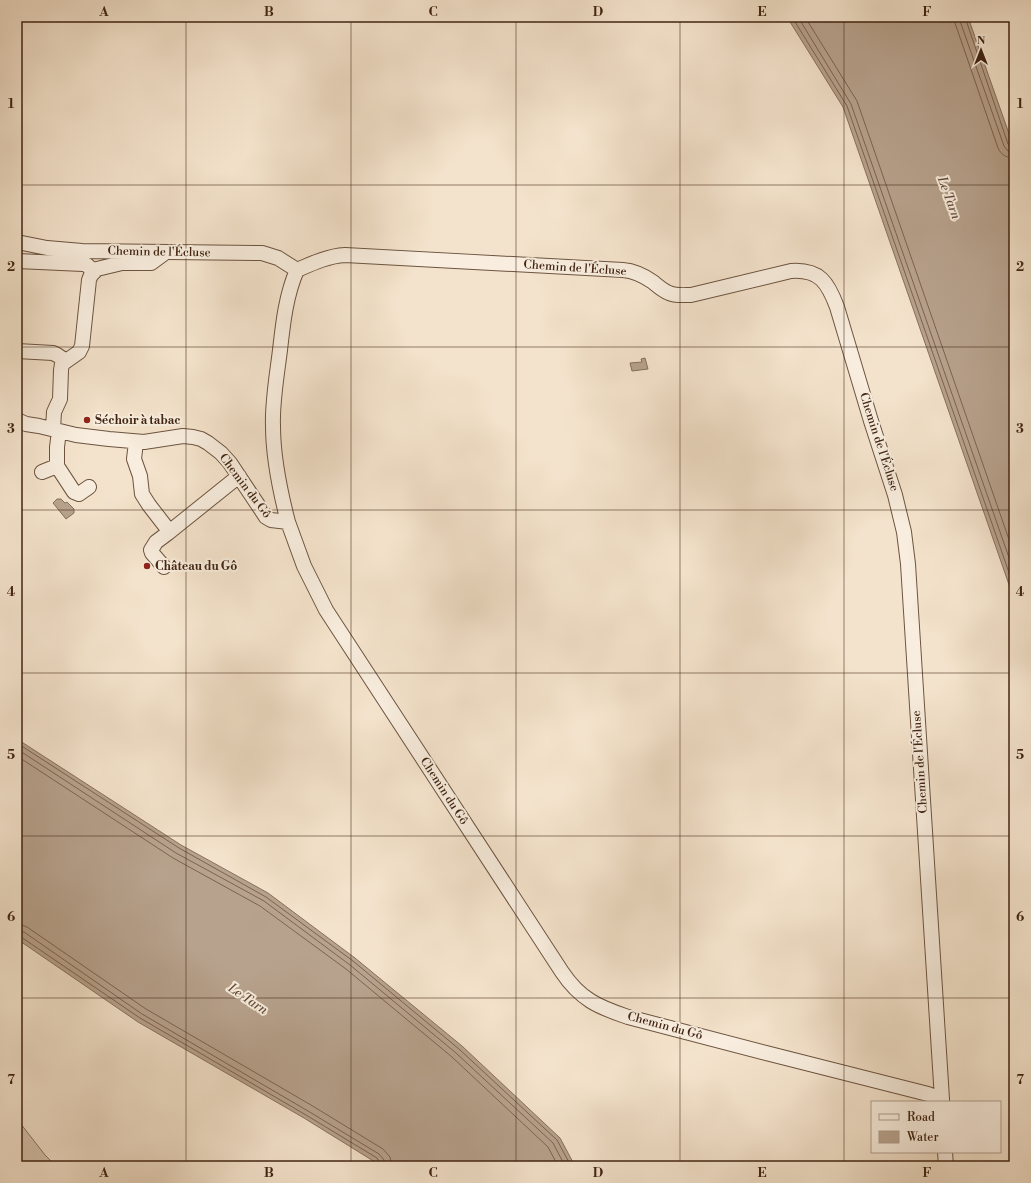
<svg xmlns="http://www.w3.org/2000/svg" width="1031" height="1183" viewBox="0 0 1031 1183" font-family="'Libre Bodoni',serif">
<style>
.green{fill:#d5c3ac;stroke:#8a745f}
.water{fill:#b7a28d;stroke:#87705c}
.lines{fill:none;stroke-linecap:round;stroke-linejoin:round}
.shore{stroke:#7c6350;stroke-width:1}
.minor-casing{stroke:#6d5440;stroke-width:16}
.minor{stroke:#f8edde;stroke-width:14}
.grid{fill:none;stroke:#402412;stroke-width:1;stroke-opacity:0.55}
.poi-dot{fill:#8f2418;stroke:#f8edde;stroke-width:1.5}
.labels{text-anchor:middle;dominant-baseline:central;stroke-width:4;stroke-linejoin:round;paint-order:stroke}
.street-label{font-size:12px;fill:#402412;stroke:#f8edde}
.poi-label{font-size:12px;font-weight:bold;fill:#402412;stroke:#f8edde;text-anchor:start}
.water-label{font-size:13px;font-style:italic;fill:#644a37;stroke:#f8edde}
.neatline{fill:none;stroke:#402412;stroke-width:1.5}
.grid-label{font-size:13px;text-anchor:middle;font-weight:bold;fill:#402412}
</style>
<rect width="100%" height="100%" fill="#f4e3cc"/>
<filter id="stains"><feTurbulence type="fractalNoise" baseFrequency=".005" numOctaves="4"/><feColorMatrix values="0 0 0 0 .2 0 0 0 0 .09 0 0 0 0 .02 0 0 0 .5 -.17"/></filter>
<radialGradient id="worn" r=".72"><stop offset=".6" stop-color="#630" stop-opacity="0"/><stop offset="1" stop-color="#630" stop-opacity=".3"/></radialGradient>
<path class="green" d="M17,1119L45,1155L56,1166H17Z"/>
<path class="water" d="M787,17H968L1014,148V599L843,107Z
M645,358L648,369L632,371L630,363L642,362L641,359Z
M57,499H61L65,503L67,502L74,509V513L66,519L53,503Z
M17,739L181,845L268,893L355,958L462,1046L560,1138L575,1166H377L375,1162L304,1118L138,1022L17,939Z"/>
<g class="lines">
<path class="shore" d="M792,17L847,106L1014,587
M798,17L851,104L1014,572
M805,17L857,101L1014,554
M954,17L955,23L998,148C1001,155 1007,158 1014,158
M960,17V21L1004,146L1008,151L1014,152
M965,17L1008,144L1011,146L1014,147
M17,743L179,848L266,897L353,961L459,1049L557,1140L571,1166
M17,749L176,853L264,901L350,965L456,1053L553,1143L565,1166
M17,756L173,858L260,906L346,969L452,1057L548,1147L558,1166
M17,925H22L27,927L146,1009L311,1105L383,1149L390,1157L392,1166
M17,931L24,932L142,1014L308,1111L379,1154L384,1160L385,1166
M17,936L21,937L140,1018L306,1115L377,1158L380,1163V1166"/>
<g class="minor-casing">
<path id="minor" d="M17,242L47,248L82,251L262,253L278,258L297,270
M17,261L83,264L87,265L93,271
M17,351L53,353L57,355L66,361
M17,420L26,424L39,426L76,435L109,439L144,442L183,436L193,437L201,439L208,443L221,453L230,463L266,517L271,520L288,522L304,566L326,610L562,972C580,999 598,1007 628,1017L770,1054L928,1094L942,1099V1102
M53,429L54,412L60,399L61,370L62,364L79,352L82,346L89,280L91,275L97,269L122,263H151L166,252
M59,431L57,447V466L74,492L79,494L89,487
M136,442L134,459L140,476L142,494L149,505L166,527L168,533L156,542L151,550L152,553L164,567
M42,472L57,466
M288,522C280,491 273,459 273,426C272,402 277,375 280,350C283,323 286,295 297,270C313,263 328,256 345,255L623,270C635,271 643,275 653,282C658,286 662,290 669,293C675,296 684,295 691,295L791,271C820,269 828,283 837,307L871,421L895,495L904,532L908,564L942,1099
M168,533L239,476
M945,1152L946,1166"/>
</g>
<use href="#minor" class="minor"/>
</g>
<path class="grid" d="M186,17V1166M351,17V1166M516,17V1166M680,17V1166M844,17V1166M17,185H1014M17,347H1014M17,510H1014M17,673H1014M17,836H1014M17,998H1014"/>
<g class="poi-dot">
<circle cx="87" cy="420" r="4"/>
<circle cx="147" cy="566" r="4"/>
</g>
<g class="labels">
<g class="street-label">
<text transform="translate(159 252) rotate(1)">Chemin de l'Écluse</text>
<text transform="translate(575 268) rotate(4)">Chemin de l'Écluse</text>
<text transform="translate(879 442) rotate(72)">Chemin de l'Écluse</text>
<text transform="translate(245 486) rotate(53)">Chemin du Gô</text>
<text transform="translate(920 762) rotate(-94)">Chemin de l'Écluse</text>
<text transform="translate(444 791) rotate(57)">Chemin du Gô</text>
<text transform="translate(665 1026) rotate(15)">Chemin du Gô</text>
</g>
<g class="poi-label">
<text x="95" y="420">Séchoir à tabac</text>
<text x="155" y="566">Château du Gô</text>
</g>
<g class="water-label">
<text transform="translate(949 198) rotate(70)">Le Tarn</text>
<text transform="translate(248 999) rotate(34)">Le Tarn</text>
</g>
</g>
<rect width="1031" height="1183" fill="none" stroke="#f4e3cc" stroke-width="44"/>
<rect x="871" y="1101" width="130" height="52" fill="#f8edde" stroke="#ae9d8c"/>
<rect x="879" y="1114" width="20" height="6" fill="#f8edde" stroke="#ae9d8c"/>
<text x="907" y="1121" font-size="12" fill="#402412">Road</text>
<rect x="879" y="1131" width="20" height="12" fill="#b7a28d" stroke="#ae9d8c"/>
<text x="907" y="1141" font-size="12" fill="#402412">Water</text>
<g transform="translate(981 50)" stroke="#f8edde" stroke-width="3" paint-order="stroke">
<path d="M0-3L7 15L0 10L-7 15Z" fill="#402412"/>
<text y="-6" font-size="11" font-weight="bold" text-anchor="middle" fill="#402412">N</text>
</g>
<rect x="22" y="22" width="987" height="1139" class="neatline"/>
<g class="grid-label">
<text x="104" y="16">A</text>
<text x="269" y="16">B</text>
<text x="433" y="16">C</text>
<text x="598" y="16">D</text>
<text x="762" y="16">E</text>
<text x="927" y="16">F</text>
<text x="11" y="108">1</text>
<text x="1020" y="108">1</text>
<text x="11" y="271">2</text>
<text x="1020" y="271">2</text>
<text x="11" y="433">3</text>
<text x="1020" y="433">3</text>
<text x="11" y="596">4</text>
<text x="1020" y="596">4</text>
<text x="11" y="759">5</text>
<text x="1020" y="759">5</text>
<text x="11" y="921">6</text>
<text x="1020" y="921">6</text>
<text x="11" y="1084">7</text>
<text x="1020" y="1084">7</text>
<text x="104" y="1177">A</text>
<text x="269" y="1177">B</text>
<text x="433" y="1177">C</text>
<text x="598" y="1177">D</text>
<text x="762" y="1177">E</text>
<text x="927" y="1177">F</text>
</g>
<rect width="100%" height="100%" filter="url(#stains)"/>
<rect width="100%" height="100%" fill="url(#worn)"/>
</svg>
